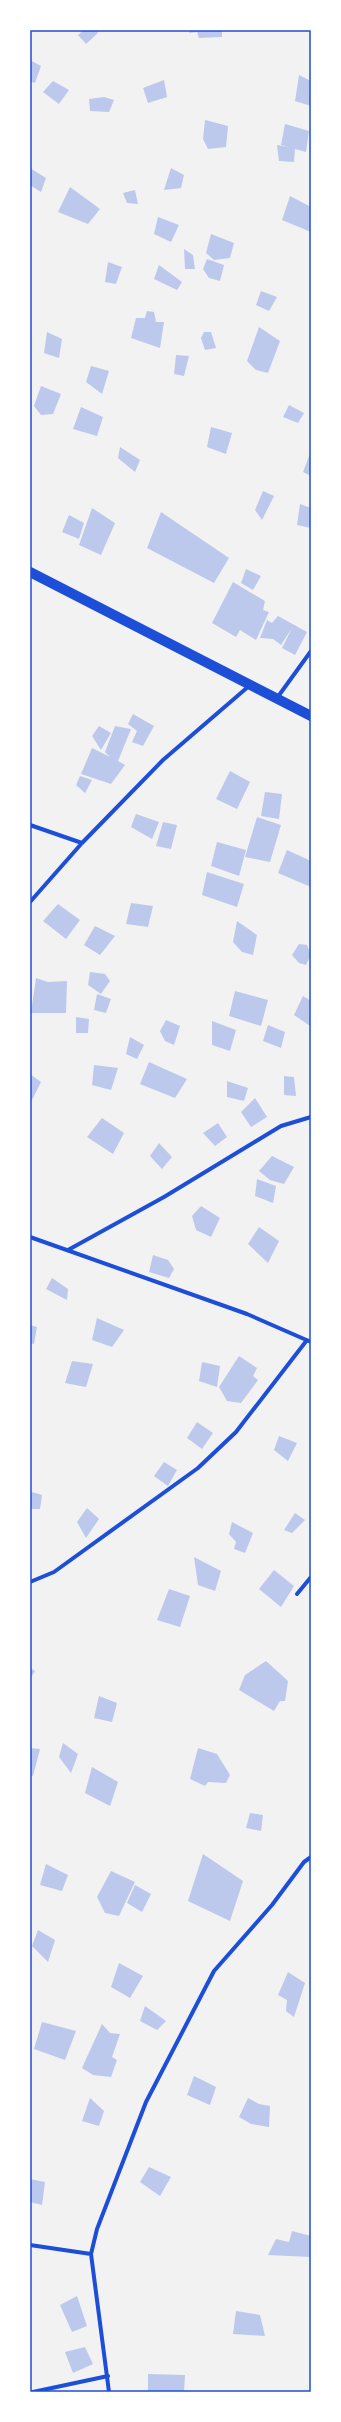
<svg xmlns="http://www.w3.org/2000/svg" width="341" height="2422" viewBox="0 0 341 2422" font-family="'PT Sans',sans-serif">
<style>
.building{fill:#bdc9ec}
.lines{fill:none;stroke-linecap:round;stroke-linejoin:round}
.minor{stroke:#1d4ed8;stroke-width:4}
.primary{stroke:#1d4ed8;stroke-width:10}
.neatline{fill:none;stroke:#1d4ed8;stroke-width:1.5}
</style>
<rect width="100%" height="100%" fill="#f2f2f2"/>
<path class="building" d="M84,30H96L98,33L86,44L78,35Z
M190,30H222V37L199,38L197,32L189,33Z
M30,60L41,66L35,83L30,81Z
M299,75L311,81V106L295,101Z
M164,80L167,97L148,103L143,88Z
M53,81L69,90L59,104L43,92Z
M104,97L114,100L109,112L90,111L89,99Z
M205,120L228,126L226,147L208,149L203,139Z
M285,124L309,131L306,152L295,149L294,162L279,161L277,145L289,147L281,145Z
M30,168L46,178L41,192L30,185Z
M171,168L184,175L181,188L164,190Z
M70,187L100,209L88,224L58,212Z
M135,190L138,204L127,203L123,193Z
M290,196L311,207V232L282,220Z
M158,217L179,225L171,242L154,234Z
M211,234L234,243L230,258L214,260L206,253Z
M184,249L193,255L195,269H185Z
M207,259L224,265L220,281L209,278L203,269Z
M108,262L122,267L116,284L105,282Z
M159,265L182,282L177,290L154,279Z
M261,291L277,297L269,311L256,305Z
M147,311L154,312L156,322H164L160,348L131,338L136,318H145Z
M259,327L280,341L268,373L256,370L247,361Z
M47,332L62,339L59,358L44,353Z
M204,332H211L216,348L205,350L201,338Z
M176,355L189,356L184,376L174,374Z
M91,366L109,371L102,394L86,382Z
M41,386L61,394L53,414L41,415L34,406Z
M289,405L304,413L298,423L283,417Z
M81,407L103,417L97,436L73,429Z
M211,427L232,433L226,454L207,447Z
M120,447L140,460L135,472L118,458Z
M311,451V476L303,472Z
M263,491L274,496L262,520L255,510Z
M300,504L311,508V528L297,525Z
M92,508L115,523L101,555L79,545Z
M161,512L229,558L214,583L147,548Z
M69,515L84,523L79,539L62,532Z
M246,569L261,576L253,590L241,583Z
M233,582L265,601L263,610L269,612L256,640L240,630L236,637L212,623Z
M278,616L307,632L295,655L282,648L292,628L281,645L273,639L260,638L267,620L272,623Z
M133,714L154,726L143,746L132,742L137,731L128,724Z
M99,726L111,733L101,750L92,736Z
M115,726L131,729L118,761L125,765L111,784L81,774L92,748L110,757L105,752Z
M230,771L250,782L237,809L216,799Z
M80,776L92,780L85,793L76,785Z
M265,792L282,794L279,819L261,816Z
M136,814L159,822L152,839L131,827Z
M257,817L281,825L270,862L245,857Z
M163,822L177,825L171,849L156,846Z
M217,842L246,850L239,876L211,866Z
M287,850L311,861V887L278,873Z
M207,872L244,884L237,907L202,895Z
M131,903L153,906L148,927L126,924Z
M58,904L80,920L66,939L43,921Z
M237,921L257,935L253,955L242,952L233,942Z
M95,926L115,936L100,955L84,945Z
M299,944L307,945L311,955L306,965L299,963L292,955Z
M90,972L105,974L110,981L101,994L88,985Z
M36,978L48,982L67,981L66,1013H31Z
M235,991L268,1000L261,1026L229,1016Z
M97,994L111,999L106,1013L94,1010Z
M303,996L311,1001L310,1026L294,1015Z
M76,1017L89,1019L88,1033H76Z
M166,1020L180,1026L174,1045L165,1041L160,1031Z
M212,1021L236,1030L230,1051L212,1045Z
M268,1025L285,1032L281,1048L263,1041Z
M130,1037L144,1045L137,1059L126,1054Z
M149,1062L187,1079L175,1098L140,1084Z
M94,1065L118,1068L111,1090L92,1085Z
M30,1074L41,1082L30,1104Z
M284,1076L294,1077L296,1096L284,1095Z
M227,1081L248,1088L244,1101L227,1097Z
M255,1098L267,1117L251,1127L241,1112Z
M102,1118L124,1133L113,1154L87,1137Z
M218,1123L227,1137L215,1146L203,1133Z
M159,1143L172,1157L162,1169L150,1156Z
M272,1156L294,1167L284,1184L270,1180L259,1171Z
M257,1179L276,1186L273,1203L255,1196Z
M201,1206L220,1218L211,1237L196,1230L192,1216Z
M259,1227L279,1241L268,1263L248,1244Z
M153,1255L168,1260L174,1269L169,1278L149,1272Z
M52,1278L68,1289L67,1300L46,1289Z
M97,1318L124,1330L112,1347L92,1340Z
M30,1325L37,1327L34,1344L30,1343Z
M239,1356L257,1368L253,1376L258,1380L241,1403L227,1401L219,1387Z
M72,1361L93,1364L86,1387L65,1383Z
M202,1362L220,1366L217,1387L199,1381Z
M197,1422L213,1433L202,1449L187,1438Z
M279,1436L297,1443L288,1461L274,1450Z
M164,1462L177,1470L168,1486L154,1476Z
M32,1492L42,1495L40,1509H30V1495Z
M87,1508L99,1519L86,1538L77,1522Z
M295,1513L305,1520L292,1533L284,1530Z
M232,1522L253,1533L245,1553L234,1549L236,1542L229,1534Z
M194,1557L221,1571L215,1591L198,1585Z
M274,1570L294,1586L281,1607L259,1589Z
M169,1589L190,1596L180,1627L157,1620Z
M266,1661L288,1681L285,1701H280L274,1711L239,1690L245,1675Z
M30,1668L35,1671L30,1679Z
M99,1696L117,1703L112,1722L94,1718Z
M63,1743L78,1754L71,1773L59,1757Z
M30,1748L40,1749L33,1776L30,1775Z
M198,1748L217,1754L230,1775L226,1783L208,1782L205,1786L190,1779Z
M92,1767L118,1782L110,1806L85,1793Z
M250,1813L263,1815L261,1831L246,1828Z
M203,1854L243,1881L230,1921L188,1901Z
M46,1864L68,1875L62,1891L40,1885Z
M111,1871L135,1882L119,1916L105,1913L97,1897Z
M135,1885L151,1894L142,1912L127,1903Z
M38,1930L55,1940L48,1962L32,1946Z
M119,1963L143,1976L130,1998L111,1987Z
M288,1972L305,1983L294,2017L286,2011L287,2000L278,1995Z
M145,2006L166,2021L157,2030L140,2021Z
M42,2022L76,2031L65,2060L34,2049Z
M102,2024L110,2033L120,2034L112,2057L117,2060L111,2077L93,2075L82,2068Z
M194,2076L216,2087L210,2105L187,2095Z
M90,2098L104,2111L99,2126L82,2121Z
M248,2098L259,2104L270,2106L269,2127L251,2124L239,2117Z
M149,2167L171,2177L160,2196L140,2182Z
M30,2179L45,2182L42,2205L30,2202Z
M292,2231L311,2236V2257L268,2255L276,2239L289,2242Z
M77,2296L87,2326L72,2332L60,2305Z
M236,2311L260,2315L265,2336L233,2334Z
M85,2347L93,2364L73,2373L65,2352Z
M148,2374L185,2375L184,2392H148Z"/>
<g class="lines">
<path class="minor" d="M277,698L311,651
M30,825L82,843
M30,902L82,843L163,760L249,686
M30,1237L247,1314L311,1342
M68,1250L164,1197L281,1126L311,1117
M30,1582L54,1572L198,1468L236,1432L307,1340
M297,1594L311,1577
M30,2245L91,2254
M33,2392L108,2376
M109,2392L91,2254L97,2229L146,2102L214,1971L272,1905L304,1862L311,1857"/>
<path class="primary" d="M30,572L311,716"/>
</g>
<rect width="341" height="2422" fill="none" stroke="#ffffff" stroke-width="62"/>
<rect x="31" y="31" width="279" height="2360" class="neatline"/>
</svg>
